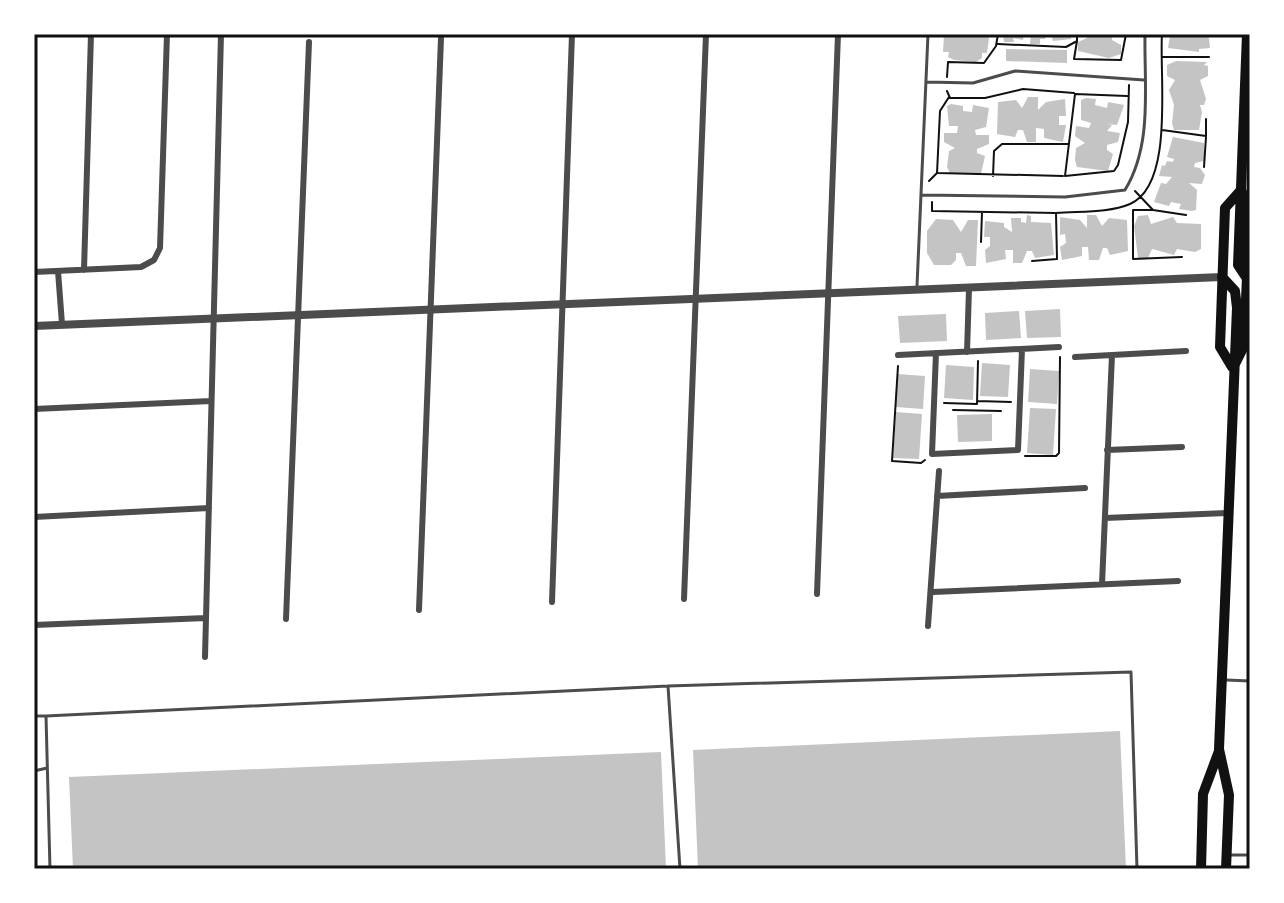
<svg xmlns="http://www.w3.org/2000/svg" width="1284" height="903" viewBox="0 0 1284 903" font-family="'Crimson Pro',serif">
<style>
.building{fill:#c4c4c4}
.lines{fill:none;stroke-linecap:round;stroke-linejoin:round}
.path{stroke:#111;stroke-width:2}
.service{stroke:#4c4c4c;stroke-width:3}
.minor{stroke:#4c4c4c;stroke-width:6}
.tertiary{stroke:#4c4c4c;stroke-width:8}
.primary{stroke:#111;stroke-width:10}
.neatline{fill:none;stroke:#111;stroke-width:3}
</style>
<rect width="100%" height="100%" fill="#fff"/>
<path class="building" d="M984,34L989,38L987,53H982V58L976,62L954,60L948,57L949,52H943L944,35Z
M1003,34H1024L1023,40L1013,38L1014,42H1004Z
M1031,34H1046L1045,39H1040V44H1030Z
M1051,34H1071V39L1053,41Z
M1088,34H1112V40L1121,45V54L1109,58L1078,51V42L1087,38Z
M1205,34L1209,38L1210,48L1199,49V52L1168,48L1170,35Z
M1006,49L1067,50V63L1006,61Z
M1176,61L1207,62L1204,65L1208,66V76L1200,80L1206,99L1204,105H1200L1202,112L1199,130H1174L1172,123L1174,105L1169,90L1175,80L1167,76V65Z
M1028,97H1038V110L1046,102L1065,99L1066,116H1059V125H1066L1063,142L1044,138V129L1036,128V142H1027L1023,130H1018L1015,137L997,134L998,102L1016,100L1022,108Z
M1086,98L1096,99L1095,105L1107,108L1108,102L1124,105L1117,125L1107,124L1112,125L1107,131L1120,133L1118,142L1107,145V150L1113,154L1108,171L1077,167L1075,160L1076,148L1085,143L1075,136L1076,126L1089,128L1091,123L1081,120V100Z
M951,104L963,106V111L972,112L973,105L989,108L986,127L975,130L976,135H989V144L977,149V153L985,156L981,174L950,173L947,167L949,151L955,148L944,142V133H957L958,126H949L947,106Z
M1173,137L1204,143V161L1195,163L1194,167L1200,168L1205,175L1202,184L1189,183L1197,190L1196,210L1192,211L1179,209L1181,204L1171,202L1169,206L1154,202L1161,183L1166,184L1172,177L1159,176L1162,165L1165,166L1167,161L1173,162L1174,159L1167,157Z
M1027,215L1031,216V222L1051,223L1054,255L1035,258L1032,251H1027L1022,263H1013V250H1005L1006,259L986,263L985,250L990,246V237H984L985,221L1004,223V227L1012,232L1011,218H1021V222L1026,223Z
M1087,215H1096L1102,226L1109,218L1127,220L1128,251L1110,255L1107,248H1103L1099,260H1089L1088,247H1082V256L1062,260L1060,247L1066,243L1065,234L1060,235V217L1080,220L1087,228Z
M1148,215L1151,224L1173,217L1177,223L1201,224V249L1195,252L1177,249L1174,255L1152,249L1148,258H1138L1134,226L1138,216Z
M936,219L953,220L961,232L968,220H978L976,266H966L961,253H956V260L951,265H934L927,253V231Z
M1060,309L1061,337L1027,338L1025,311Z
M1019,311L1021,338L986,340L985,313Z
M946,314L947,341L900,343L898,316Z
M982,363L1010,365L1008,397L980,396Z
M946,365L974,367L973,400L944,398Z
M1030,369L1059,371L1057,404L1028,402Z
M897,374L925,376L923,409L895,407Z
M1030,408L1056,409L1053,455L1027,453Z
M896,412L922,414L919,459L893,458Z
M992,414V441L958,442L957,415Z
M1120,731L1126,869H698L693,750Z
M661,752L666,869H73L69,777Z"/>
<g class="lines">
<path class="path" d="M1077,41L1074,59L1121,60L1126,34
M998,44L1066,47L1077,41V34
M1162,57H1209
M947,77L948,62L984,63L996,46L998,34
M947,91L950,98H985L1023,89L1074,93
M1127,96L1075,94L1065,176L1114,171L1118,165L1128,122L1129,85
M1162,130L1206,136V119
M1204,167L1206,137
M938,173L1063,176
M993,176L994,151L1002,144H1068
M929,181L937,173L940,111L949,97
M1135,191L1153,210H1133V259L1182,257
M932,202V211L1056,213
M1153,210L1186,215
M981,242L982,212
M1032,261L1057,259L1056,213C1080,211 1109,213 1130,204C1175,185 1159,74 1162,34
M898,366L892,461L921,463L925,460
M978,401L1011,402
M944,403L977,404L978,361
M953,410L1001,411
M1025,456H1056L1059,453L1060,357"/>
<path class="service" d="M927,82L973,83L1015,71L1144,80
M922,195L1065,197L1125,190C1153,144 1144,86 1145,34
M917,286L928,34
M1226,680L1250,681
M668,686L680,869
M34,716H46
M34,771L47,768
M1230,855H1250
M50,869L46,716L668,686L1131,672L1137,869"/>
<path class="minor" d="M84,270L91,34
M58,271L62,324
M34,272L141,267L154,260L160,248L167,34
M967,352L969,289
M936,353L932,454L1018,450L1022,349
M898,355L1059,347
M1075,357L1186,351
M34,409L211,401
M1107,450L1182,447
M937,496L1085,488
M34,517L209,508
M1105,518L1227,513
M1102,584L1112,355
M933,592L1178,581
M817,594L838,34
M684,599L706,34
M552,602L572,34
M419,610L441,38
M286,619L309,42
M34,625L206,618
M928,626L939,471
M205,657L221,34"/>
<path class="tertiary" d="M34,326L1222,277"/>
<path class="primary" d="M1222,277L1235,291L1237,308L1219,749L1229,795L1226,869
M1246,277L1238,265L1247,34
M1235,364L1244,346L1250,207L1242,192
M1232,367L1220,347L1225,208L1241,190
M1201,869L1203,794L1219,751"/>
</g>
<rect width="1284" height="903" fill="none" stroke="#ffffff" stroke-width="72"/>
<rect x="36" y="36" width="1212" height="831" class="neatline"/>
</svg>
